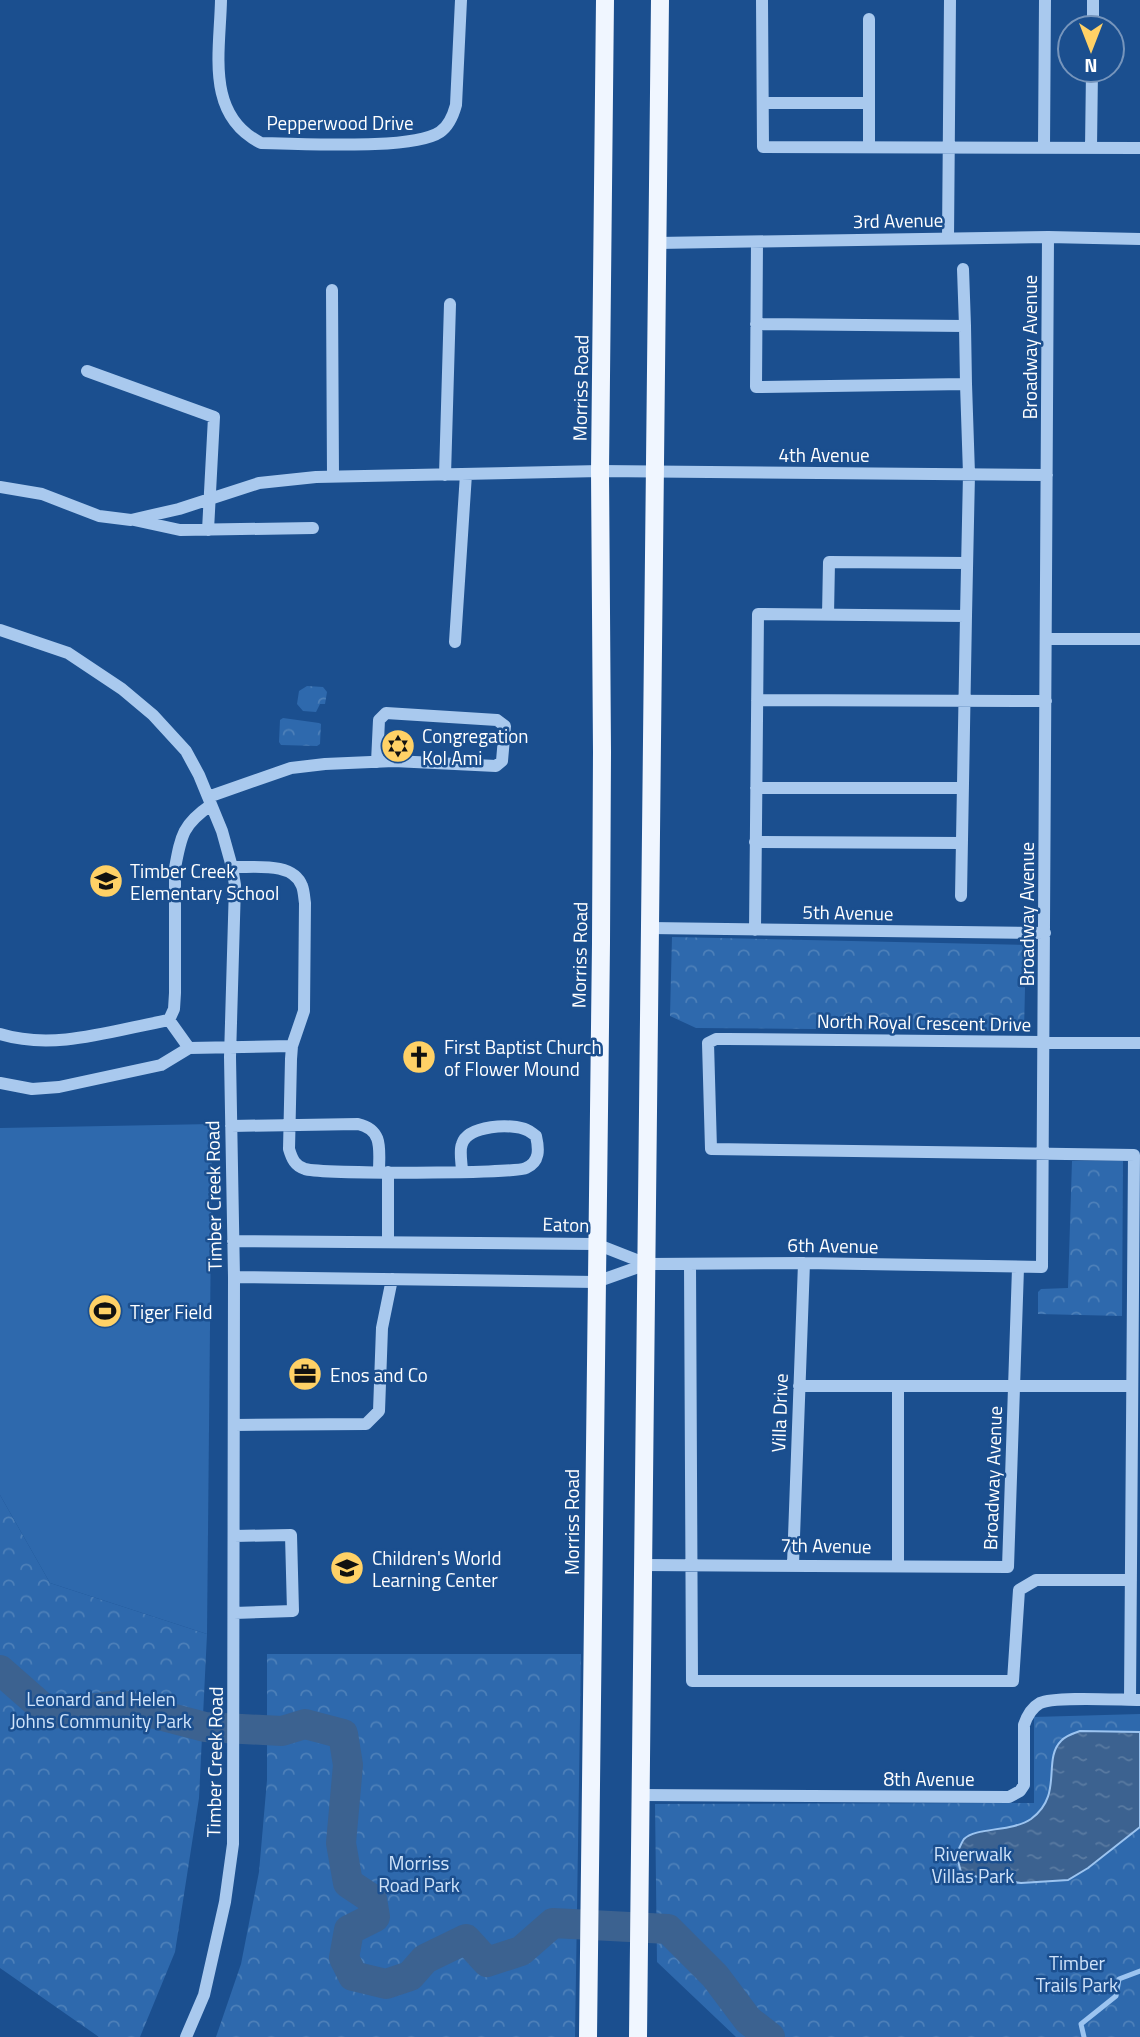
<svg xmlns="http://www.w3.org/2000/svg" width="1140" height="2037" viewBox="0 0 1140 2037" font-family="'Titillium Web',sans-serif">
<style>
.park{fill:url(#park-crowns)}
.pitch{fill:#2e69ad}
.water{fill:url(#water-ripples);stroke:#9cc4f0;stroke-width:2}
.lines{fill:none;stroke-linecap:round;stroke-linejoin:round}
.stream{stroke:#9cc4f0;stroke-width:5}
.river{stroke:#3c6290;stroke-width:30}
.minor{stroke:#a9c9ee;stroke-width:12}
.major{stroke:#f0f6ff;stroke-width:18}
.labels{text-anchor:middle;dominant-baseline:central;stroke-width:5;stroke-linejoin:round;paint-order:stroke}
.street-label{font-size:19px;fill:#fff;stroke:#1b4f8f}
.poi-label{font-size:19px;fill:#fff;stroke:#1b4f8f;text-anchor:start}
.park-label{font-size:19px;fill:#cfe3fa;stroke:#1b4f8f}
</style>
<defs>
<pattern id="park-crowns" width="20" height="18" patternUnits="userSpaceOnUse" patternTransform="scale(1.75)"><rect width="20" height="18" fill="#2e69ad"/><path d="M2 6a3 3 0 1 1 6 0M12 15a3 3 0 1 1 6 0" fill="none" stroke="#4d80b9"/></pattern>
<pattern id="water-ripples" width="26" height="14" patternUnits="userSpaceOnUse" patternTransform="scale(1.75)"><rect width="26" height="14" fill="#3c6290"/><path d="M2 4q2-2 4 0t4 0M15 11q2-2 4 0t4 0" fill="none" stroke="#597aa1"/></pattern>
</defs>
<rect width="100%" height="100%" fill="#1b4f8f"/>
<path class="park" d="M307,686L323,687L327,692L325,704H320L316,712L303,711L297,704L299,691Z
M283,718L319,723L321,724L320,744L317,746L281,745L279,742L280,720Z
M672,937L1026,945L1024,1031L696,1028L670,1016Z
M1072,1161H1123L1122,1316L1038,1314V1292L1041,1289L1068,1288Z
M0,1495L50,1583L207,1634L199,1798L175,1952L140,2037H99L0,1968Z
M267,1654H581L575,2037H216L241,1964L259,1872L267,1780Z
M1140,1714V2037H736L657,1962L655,1804L1034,1803V1717Z"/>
<path class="pitch" d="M212,1124L207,1634L50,1583L0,1495V1128Z"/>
<path class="water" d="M1080,1731L1140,1732V1827L1088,1868L1068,1880L1021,1883L981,1878L961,1872L956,1854C959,1850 961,1843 964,1839C976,1827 1012,1832 1031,1819C1064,1795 1042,1760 1061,1741C1065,1736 1074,1733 1080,1731Z"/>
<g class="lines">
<path class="stream" d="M1084,2037L1081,2024L1116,1996L1119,1979L1140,1971"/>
<path class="river" d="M0,1670L50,1714L121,1705L205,1727L282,1731L305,1724L343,1734L348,1765L341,1843L348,1883L372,1899L375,1917L349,1930L344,1958L353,1976L386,1984L410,1976L425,1959L466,1939L487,1962L521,1951L553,1923L668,1929L715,1976L748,2020L770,2037"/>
<path class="minor" d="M221,0C220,52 205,115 261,143C299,143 412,151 440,132C449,126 453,116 456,105L461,0
M762,0L763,147L1140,148
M1093,28V0
M763,103H869
M869,147V19
M1044,147L1045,0
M1091,148L1092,70
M948,238L950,0
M657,243L1048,237L1140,239
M963,269L965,326
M332,290L333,477
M756,324L965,326L966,384
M87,371L214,417L208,530
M445,475L450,304
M0,487L42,494L99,516L131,520L179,509L259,483L316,477L600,471L1047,475
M134,520L180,530L313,528
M828,615L829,562L967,563
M0,630L68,653L122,689L153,715L186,751L199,775L222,831L232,867L235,885L230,1057L234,1277L233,1844L225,1902L204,1995L186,2037
M1046,639H1140
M455,642L466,474
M757,700L1046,701
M756,788H963
M208,797L291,768L325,764L394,761L496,766L502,761L505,726L497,720L386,713L379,720L377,762
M755,842L962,843
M232,867C253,868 293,861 302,886C304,891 304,897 305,903L304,1011L292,1046L291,1059L289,1149C292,1159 295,1166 305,1169C319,1174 515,1174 526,1168C540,1162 539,1149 536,1136C533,1134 530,1131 527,1130C512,1123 468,1125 462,1144C459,1151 462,1164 462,1172
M961,896L966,616
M650,928L1045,933
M755,930L758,614L966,616L969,474L966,384L756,387L757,242
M169,1020L174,1009L175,993V868C181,835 183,824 211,805
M0,1034C55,1051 114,1030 169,1020L189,1048L292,1046
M0,1083L32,1089L59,1087L161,1065L189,1048
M231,1126L358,1124C384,1130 379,1150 379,1172
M233,1241L596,1244L647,1264
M388,1241V1172
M690,1264L692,1681H1013L1019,1590L1036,1580H1131
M234,1277L596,1282L647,1264L804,1263L1042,1267L1048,237
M799,1386H1131
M898,1386V1565
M234,1425L366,1424L379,1411L382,1328L392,1279
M234,1536L291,1535L293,1611L234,1613
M793,1564L804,1263
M643,1565L1008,1567L1018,1268
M1130,1700L1134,1155L711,1149L708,1043L716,1039H727L1140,1043
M641,1795L1009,1797L1020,1791L1024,1785V1725C1027,1716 1031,1708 1040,1703C1055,1696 1120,1700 1140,1700"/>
<path class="major" d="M588,2037L601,943L602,752L600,471L605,0
M638,2037L660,0"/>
</g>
<defs>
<g id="synagogue-disc" transform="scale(1.75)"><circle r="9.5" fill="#ffd166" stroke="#1b4f8f"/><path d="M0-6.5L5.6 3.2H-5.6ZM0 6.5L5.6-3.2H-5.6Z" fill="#111"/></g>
<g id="school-disc" transform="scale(1.75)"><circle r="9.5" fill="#ffd166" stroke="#1b4f8f"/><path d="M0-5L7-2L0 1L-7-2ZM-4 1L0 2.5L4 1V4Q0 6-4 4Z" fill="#111"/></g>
<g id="church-disc" transform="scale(1.75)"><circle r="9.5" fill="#ffd166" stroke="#1b4f8f"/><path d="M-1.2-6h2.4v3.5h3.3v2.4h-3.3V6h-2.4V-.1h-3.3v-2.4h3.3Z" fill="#111"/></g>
<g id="stadium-disc" transform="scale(1.75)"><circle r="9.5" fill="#ffd166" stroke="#1b4f8f"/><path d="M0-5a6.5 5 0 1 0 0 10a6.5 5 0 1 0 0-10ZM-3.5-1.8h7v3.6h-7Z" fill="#111"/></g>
<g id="office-disc" transform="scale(1.75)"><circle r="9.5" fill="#ffd166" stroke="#1b4f8f"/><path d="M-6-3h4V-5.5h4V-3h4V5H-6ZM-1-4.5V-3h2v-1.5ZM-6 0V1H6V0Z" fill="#111"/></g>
</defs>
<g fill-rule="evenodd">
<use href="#synagogue-disc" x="398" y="746"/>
<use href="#school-disc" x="106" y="881"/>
<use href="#church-disc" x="419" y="1057"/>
<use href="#stadium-disc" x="105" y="1311"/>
<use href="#office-disc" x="305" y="1374"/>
<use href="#school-disc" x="347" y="1568"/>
</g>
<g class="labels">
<g class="street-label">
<text x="340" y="122">Pepperwood Drive</text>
<text transform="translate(898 220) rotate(-1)">3rd Avenue</text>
<text transform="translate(1029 347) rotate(-90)">Broadway Avenue</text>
<text transform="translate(580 388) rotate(-89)">Morriss Road</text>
<text x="824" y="454">4th Avenue</text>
<text transform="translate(848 912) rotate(1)">5th Avenue</text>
<text transform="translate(1026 914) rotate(-90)">Broadway Avenue</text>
<text transform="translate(579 955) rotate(-89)">Morriss Road</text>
<text transform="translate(924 1022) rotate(1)">North Royal Crescent Drive</text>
<text transform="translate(213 1196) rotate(-91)">Timber Creek Road</text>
<text transform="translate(566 1224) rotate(2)">Eaton</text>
<text transform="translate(833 1245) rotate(1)">6th Avenue</text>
<text transform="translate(779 1413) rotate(-88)">Villa Drive</text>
<text transform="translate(992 1478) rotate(-88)">Broadway Avenue</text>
<text transform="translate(571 1522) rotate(-90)">Morriss Road</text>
<text transform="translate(826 1545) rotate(1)">7th Avenue</text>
<text transform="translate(214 1762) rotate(-89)">Timber Creek Road</text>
<text x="929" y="1778">8th Avenue</text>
</g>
<g class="poi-label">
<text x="422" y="735">Congregation<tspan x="422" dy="22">Kol Ami</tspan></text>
<text x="130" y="870">Timber Creek<tspan x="130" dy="22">Elementary School</tspan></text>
<text x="444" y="1046">First Baptist Church<tspan x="444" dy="22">of Flower Mound</tspan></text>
<text x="130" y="1311">Tiger Field</text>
<text x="330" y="1374">Enos and Co</text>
<text x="372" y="1557">Children's World<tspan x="372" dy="22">Learning Center</tspan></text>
</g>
<g class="park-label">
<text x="101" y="1698">Leonard and Helen<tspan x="101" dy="22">Johns Community Park</tspan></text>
<text x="973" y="1853">Riverwalk<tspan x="973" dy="22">Villas Park</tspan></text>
<text x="419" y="1862">Morriss<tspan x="419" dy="22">Road Park</tspan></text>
<text x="1077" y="1962">Timber<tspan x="1077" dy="22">Trails Park</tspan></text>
</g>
</g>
<g transform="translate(1091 49) rotate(180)"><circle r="33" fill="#1b4f8f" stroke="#7695bc" stroke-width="2"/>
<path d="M0-5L12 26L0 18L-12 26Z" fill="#ffd166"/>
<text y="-10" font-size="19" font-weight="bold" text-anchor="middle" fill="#ffffff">N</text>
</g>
</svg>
